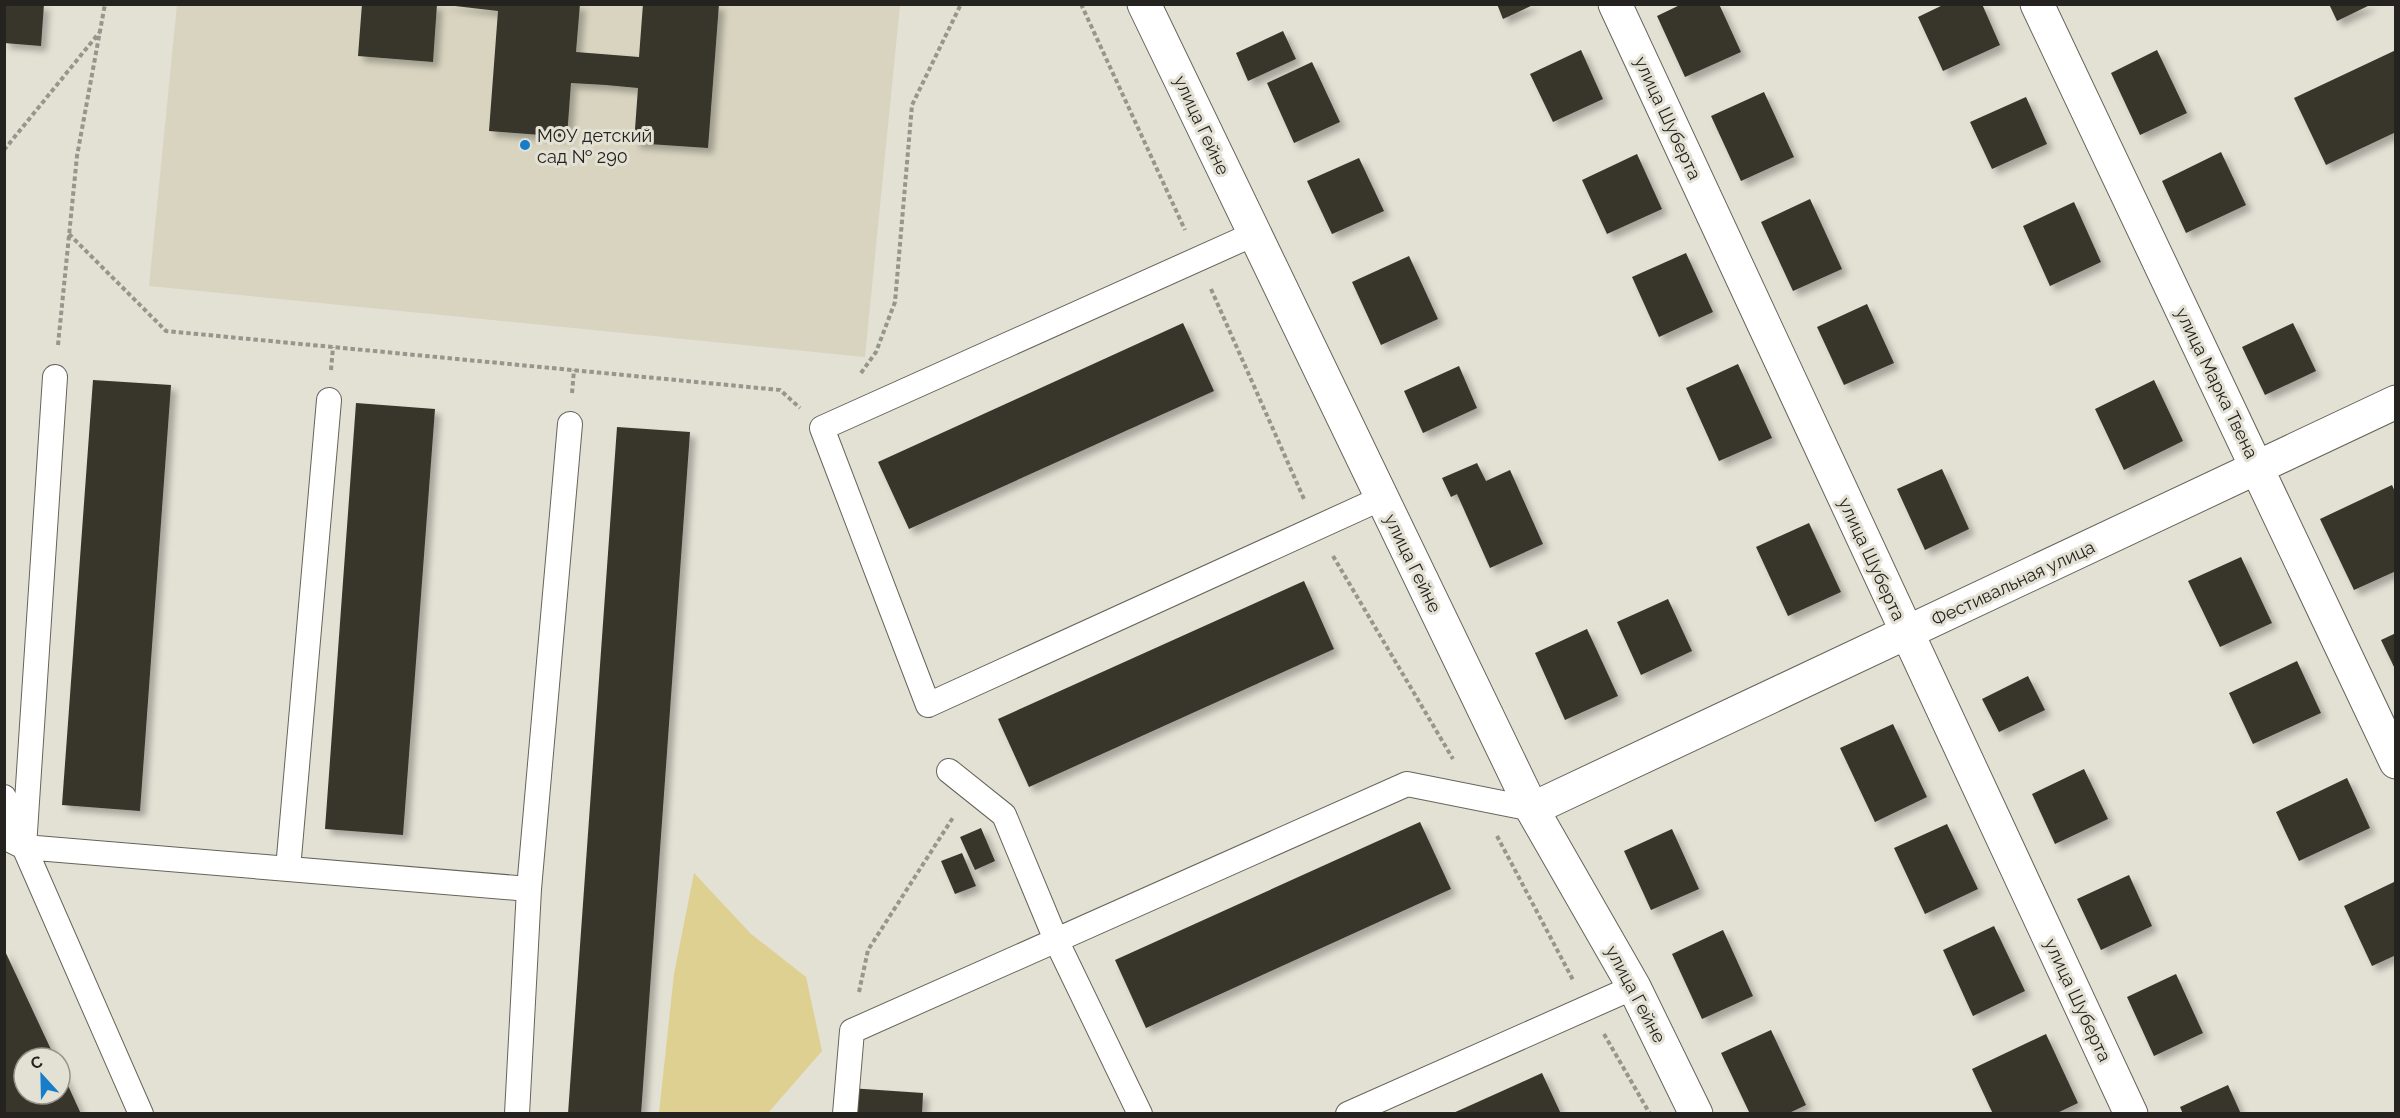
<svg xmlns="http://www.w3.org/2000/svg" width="2400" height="1118" viewBox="0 0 2400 1118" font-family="Raleway,sans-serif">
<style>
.built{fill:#d8d4c0}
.green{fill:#ded090}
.building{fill:#37352c;filter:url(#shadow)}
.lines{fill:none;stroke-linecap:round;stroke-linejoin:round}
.service-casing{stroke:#666459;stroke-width:26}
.minor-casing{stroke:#666459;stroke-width:35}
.path{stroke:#97958c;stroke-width:4;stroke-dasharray:4.5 3;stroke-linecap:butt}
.service{stroke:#fff;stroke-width:24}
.minor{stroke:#fff;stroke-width:33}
.poi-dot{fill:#167dc8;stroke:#e3e0d4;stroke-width:2}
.labels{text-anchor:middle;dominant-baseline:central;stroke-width:6;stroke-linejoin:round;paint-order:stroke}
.street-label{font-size:18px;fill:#24231f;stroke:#e3e0d4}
.poi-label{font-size:18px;fill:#24231f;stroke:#e3e0d4;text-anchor:start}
</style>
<defs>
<filter id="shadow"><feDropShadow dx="5.5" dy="5.5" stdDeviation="3" flood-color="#0004"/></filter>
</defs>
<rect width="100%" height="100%" fill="#e3e0d4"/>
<path class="built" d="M177,5H900L865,357L149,286Z"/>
<path class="green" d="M694,873L751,934L806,977L822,1051L768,1113H659L674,974Z"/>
<path class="building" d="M4,4H44L41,46L4,43Z
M362,4H437L433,62L358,56Z
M438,4H580L576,52L639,57L643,4H719L708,148L634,143L638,88L606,85L571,83L567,137L489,131L498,11Z
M1497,4H1535L1503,19Z
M1682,4H1719L1741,52L1685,77L1657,16Z
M1945,4H1982L2000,45L1943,71L1918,17Z
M2329,4H2372L2337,21Z
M1283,31L1296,59L1248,81L1236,53Z
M1581,50L1603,99L1553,122L1530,74Z
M2157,50L2187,113L2140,135L2111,73Z
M2396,50V132L2326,165L2294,98Z
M1312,62L1340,122L1294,143L1267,83Z
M1764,92L1794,157L1741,181L1711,116Z
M2026,97L2047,144L1992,169L1970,122Z
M2221,152L2246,205L2186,233L2162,181Z
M1637,154L1662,209L1607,234L1582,180Z
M1359,158L1384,211L1332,234L1307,181Z
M1810,199L1842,269L1793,291L1761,222Z
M2074,202L2101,262L2050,286L2023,226Z
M1686,253L1713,312L1659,337L1632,277Z
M1409,256L1438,319L1381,345L1352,282Z
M1867,304L1894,363L1844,385L1817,327Z
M1183,323L1214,391L909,529L878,462Z
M2293,323L2316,371L2265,395L2242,347Z
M1738,364L1772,438L1719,461L1686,388Z
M1459,366L1477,408L1423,433L1404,391Z
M93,380L171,385L140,811L62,805Z
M2154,380L2183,441L2124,470L2095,409Z
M356,403L435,409L403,835L325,829Z
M617,427L690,432L641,1114H568Z
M1477,463L1486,481L1510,470L1543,544L1490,568L1457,494L1451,497L1442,478Z
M1942,469L1969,529L1925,550L1897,489Z
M2392,485L2396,494V571L2354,590L2320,519Z
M1809,523L1841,592L1788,616L1756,547Z
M2241,557L2272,623L2220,647L2188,581Z
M1304,581L1334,649L1029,787L998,719Z
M1668,599L1692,651L1641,675L1617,622Z
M1587,629L1618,696L1565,720L1535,653Z
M2396,633V671L2381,640Z
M2297,661L2321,713L2253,744L2229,693Z
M2028,676L2045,710L1999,732L1982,699Z
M1893,724L1927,797L1875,822L1840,748Z
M2084,769L2108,819L2055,844L2032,794Z
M2347,778L2370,828L2299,861L2276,812Z
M1420,822L1451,889L1146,1028L1115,960Z
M1947,824L1978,889L1925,914L1894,848Z
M981,828L995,861L975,870L960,837Z
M1672,829L1699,889L1651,910L1624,851Z
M962,853L976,886L955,894L941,861Z
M2129,875L2152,926L2101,950L2077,899Z
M2394,882L2396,955L2372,966L2344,906Z
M1994,926L2025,991L1973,1016L1943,950Z
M1723,930L1753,996L1702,1019L1672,954Z
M4,949L55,1058H24V1094H60V1068L81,1114H4Z
M2176,974L2203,1033L2154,1056L2127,997Z
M1771,1030L1806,1105L1787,1114H1750L1721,1053Z
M2046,1034L2078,1103L2055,1114H1993L1972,1069Z
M1542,1073L1561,1114H1451L1500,1092Z
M2228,1085L2241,1114H2183L2180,1107Z
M849,1088L923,1093L922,1114H847Z"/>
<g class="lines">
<g class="service-casing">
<path id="service" d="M1254,234L822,428L928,705L1382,498
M949,771L1004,815L1056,940L1140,1114
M4,797L21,839
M4,837L24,847L141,1114
M24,847L529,889L570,424
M24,847L55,377
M288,869L329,400
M517,1114L529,889
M845,1114L852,1031L1407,784L1532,809
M1348,1114L1634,987"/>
</g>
<g class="minor-casing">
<path id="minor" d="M1144,4L1532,809L1634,987L1696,1114
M1615,4L2131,1114
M2037,4L2396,762
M1532,809L2396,402"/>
</g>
<path class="path" d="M1081,4L1185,230
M4,150L99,33
M69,234L166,331L780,390L800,408
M1211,289L1304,499
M58,345L77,156L105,4
M331,370L333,347
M861,373L876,352L895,302L912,105L961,4
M572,393L574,370
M1333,556L1453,759
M1497,836L1573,980
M859,992L868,950L954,816
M1604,1034L1650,1114"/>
<use href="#service" class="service"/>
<use href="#minor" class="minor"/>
</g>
<circle class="poi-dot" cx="525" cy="145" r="6"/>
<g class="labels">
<g class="street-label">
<text transform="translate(1668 118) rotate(65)">улица Шуберта</text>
<text transform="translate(1202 125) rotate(65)">улица Гейне</text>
<text transform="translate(2217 383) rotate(64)">улица Марка Твена</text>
<text transform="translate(1872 559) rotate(65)">улица Шуберта</text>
<text transform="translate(1413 563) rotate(64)">улица Гейне</text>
<text transform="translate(2013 583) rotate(-25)">Фестивальная улица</text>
<text transform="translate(1636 994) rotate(62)">улица Гейне</text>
<text transform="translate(2078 1000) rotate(65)">улица Шуберта</text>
</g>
<g class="poi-label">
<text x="537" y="135">МОУ детский<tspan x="537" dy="21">сад № 290</tspan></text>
</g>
</g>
<rect width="2400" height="1118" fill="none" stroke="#24231f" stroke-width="12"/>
<g transform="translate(42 1076) rotate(338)"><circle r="28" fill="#e3e0d4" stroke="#97948c" stroke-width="1.5"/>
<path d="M0-4.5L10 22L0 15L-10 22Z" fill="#167dc8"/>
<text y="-9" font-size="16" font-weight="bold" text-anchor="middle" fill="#24231f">С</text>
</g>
</svg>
